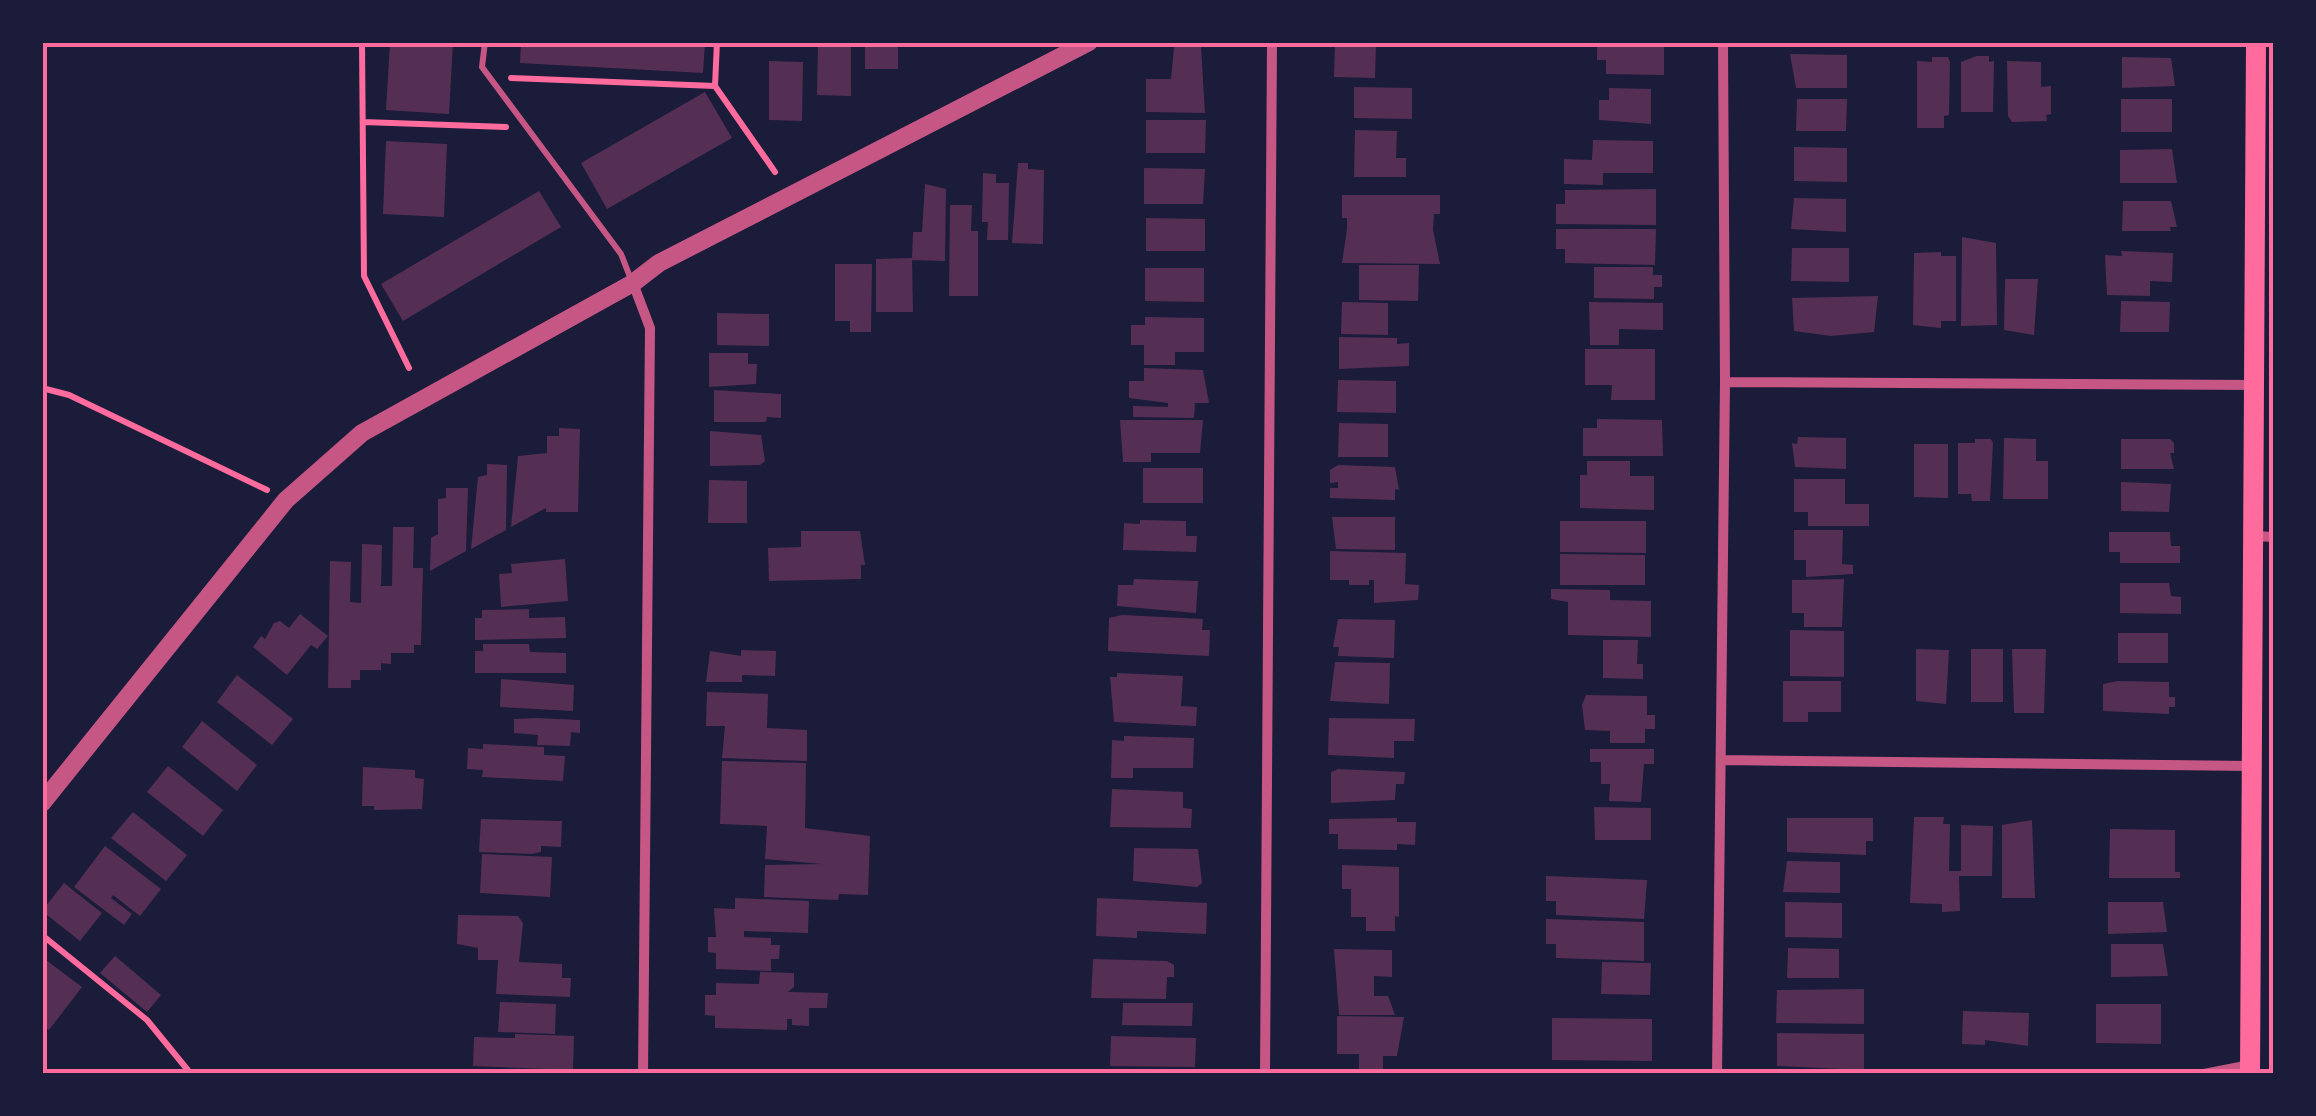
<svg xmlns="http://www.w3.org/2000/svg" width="2316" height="1116" viewBox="0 0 2316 1116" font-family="Rubik,sans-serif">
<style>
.building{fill:#542f53}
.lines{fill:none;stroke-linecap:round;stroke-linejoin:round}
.path{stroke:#ff6b9d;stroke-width:6}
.service{stroke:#c65784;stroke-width:6}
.minor{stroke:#c65784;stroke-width:10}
.tertiary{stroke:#c65784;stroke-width:18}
.secondary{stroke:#ff6b9d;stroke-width:20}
.neatline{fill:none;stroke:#ff6b9d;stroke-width:4}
</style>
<rect width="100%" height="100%" fill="#1b1b3a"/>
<path class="building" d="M390,42H453L449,114L386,110Z
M521,42H705L703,73L520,63Z
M818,42H851V96L817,95Z
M865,42H898V69H865Z
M1376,42L1375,78L1334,77L1335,43Z
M1597,42H1664V75L1606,74V60H1597Z
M1174,47H1201L1205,113L1146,112V79H1171Z
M1790,54L1847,55V88H1796Z
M1977,56H1989V62L1994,61L1993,112H1961V62Z
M1932,57H1948L1950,62L1949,115L1944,116V128H1917V61L1932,62Z
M2122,57L2171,58L2175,86L2122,88Z
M769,61L803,62L802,121L769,120Z
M2007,61L2041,62V87L2051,86V114L2046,115L2047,121L2012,122L2008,116Z
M1354,87L1412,88V119L1354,118Z
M1609,88L1651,89V124L1599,120V100H1609Z
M705,92L732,138L607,209L581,163Z
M1797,99H1847L1846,131H1796Z
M2121,99H2172V132H2121Z
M1146,120H1206L1205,153H1146Z
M1355,130L1397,131L1396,158H1406V177H1354Z
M1593,140L1653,141V173H1603V185L1564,184V159L1592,160Z
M386,141L447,144L444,217L383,214Z
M1794,147L1847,148V182L1794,181Z
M2172,149L2177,183H2120V150Z
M1018,163H1028V169L1044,170L1043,244L1012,243Z
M1144,168L1205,169L1203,204H1144Z
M983,173L996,174V183H1009L1008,240H987L988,222H982Z
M925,184L946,189L945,261L912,260L913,232H922Z
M1656,189V225L1556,224V204H1565V190Z
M539,191L561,227L403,321L381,284Z
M1342,195H1440V214H1434L1433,230L1440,264L1342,263L1347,229V218H1342Z
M1794,198L1846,199V232L1791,229Z
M2123,201H2171L2177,227H2170L2171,231H2122Z
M950,205H972L971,231H978V296H949Z
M1146,218L1205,219V251H1146Z
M1556,229H1656L1655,265L1565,263V249H1556Z
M1962,237L1996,243L1997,325L1961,326Z
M1792,248H1849V282L1791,281Z
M2121,251L2173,253L2172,282L2150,281V296L2107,295L2105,255L2122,256Z
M1941,252V256H1956V321H1941V328L1913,325L1914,253Z
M912,258L913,312H876V259Z
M835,264H872L871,332H850V321H835Z
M1359,265H1419L1418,301L1359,300Z
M1594,267H1653V275H1662V287H1654V299L1594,298Z
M1145,268H1204V302L1145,301Z
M2005,279H2038L2034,335L2004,330Z
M1878,296L1874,332L1831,336L1794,331L1792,298Z
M2121,301L2170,302L2169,332H2120Z
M1342,302L1388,303V335L1341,334Z
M1589,302L1663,303V330L1619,329V345H1590Z
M717,313L769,314V346L717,345Z
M1145,317L1204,318V352H1175V365H1144V345H1131V325H1145Z
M1339,337L1397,338V344L1409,343V366L1339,369Z
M1585,349H1655V400H1611L1612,385H1585Z
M709,353H748V364H757L756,384L709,387Z
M1144,368L1203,370L1209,403H1195L1194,418L1133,417V406L1168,407V403L1129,398V381H1144Z
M1338,380L1396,381V413L1337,412Z
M714,390L781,394V418L767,417L766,422H714Z
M1597,419L1662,420L1663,456H1583V428H1597Z
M1120,420H1203L1200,453H1151V462H1123Z
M1339,423L1388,424V457H1338Z
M559,428L580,429L578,512H546V508L511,527L518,456L547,453V436H559Z
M710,431L761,435L765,461L760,465L710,466Z
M1798,437L1846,438V469L1795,467L1792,443L1797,444Z
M2004,438L2036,439V461H2048V499H2003Z
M1975,439H1991L1993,443L1990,501H1972L1971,494H1958V443H1975Z
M2121,439H2170L2174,443V453H2170L2174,469H2121Z
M1914,444H1948V498L1914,497Z
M1587,461H1630V476H1654V510L1580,508V475H1587Z
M487,464L507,465L506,530L471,549L478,477L487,475Z
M1338,465L1395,467L1399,490L1395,489V500L1330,498V488H1338V482L1330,483V470Z
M1143,468H1203V503H1143Z
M1794,479H1845V504H1869V526H1808V512H1794Z
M709,480L747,481V523H708Z
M2121,482L2171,484L2169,512L2121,511Z
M446,488H468L466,551L430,571L431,538L438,534V499L446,498Z
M1332,517H1395V550L1336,549Z
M1140,520L1186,521V536H1197L1196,552L1123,550L1124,523L1140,524Z
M1560,521H1646V553L1560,552Z
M393,527H414L413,568H423L421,645H414V653H391V664L381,663V670H360V680H351V688H328L330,561L351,562L350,602L361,603L362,544L382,545L381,586H392Z
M1794,530H1843L1842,564L1853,565V574L1806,577V560H1794Z
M801,531H860L865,565H861V579L769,581L768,548L801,547Z
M2109,532H2170L2171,546H2180V563H2120V552H2109Z
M1330,551L1406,553L1405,584L1419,585L1418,600L1374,603V580H1369V585H1349V580H1330Z
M1560,554L1645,555V585H1560Z
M565,559L568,601L501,607L499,574L512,573L511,564Z
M1134,579L1198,581L1196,613L1117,606L1118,585H1133Z
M1844,579L1842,627H1804V613H1792V580Z
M2120,583H2169L2171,596L2181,597V614L2120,613Z
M1551,589L1610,590V600L1651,601V637L1568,635V602L1551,599Z
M529,609V618L565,617L566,638L475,640V618H482V610Z
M300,614L328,636L317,649L311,645L287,675L253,647L261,636L265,639L274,623L280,621L289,628Z
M1122,615L1203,619L1202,630H1210L1209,656L1108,651L1109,618Z
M1338,619L1395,620L1394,658L1338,656L1339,647H1333Z
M1790,630L1844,631V677L1790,676Z
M2118,633H2168V663H2118Z
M1603,640H1638L1637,664H1643V679L1603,678Z
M483,644H529L530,652L566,653V673H475V651H483Z
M1916,649L1949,650L1946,704L1916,701Z
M1971,649H2003V702H1971Z
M2012,649H2046L2044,713H2014Z
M741,650L776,651L775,676L742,675V682H706L710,651L741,656Z
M1335,662L1390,663L1389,704L1330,701Z
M1117,673L1183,676L1181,706L1197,707L1196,726L1114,722L1110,677H1117Z
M237,675L293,719L272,745L217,702Z
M501,679L574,685L573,711L500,707Z
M1783,681H1841V712H1808V722H1783Z
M2118,681L2169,682V697H2175V707H2169V714L2103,711V684Z
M707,692L768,694L767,728L807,730V761L722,758L725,726H706Z
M1586,695L1647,696V715H1655V729H1645V743H1610V731L1585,730L1582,705Z
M537,718L580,720V733L571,732L570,746L537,745L538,735L514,733V719Z
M1329,718L1415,719L1414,741H1394V758L1328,755Z
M202,721L257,765L237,791L182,747Z
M1124,736L1194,738L1193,768H1133V778H1111L1112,740L1124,741Z
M483,744L544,747V755L565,756L563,781L482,777L483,770L467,769L468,748L483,749Z
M1590,749H1654V764H1644L1641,802L1609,801L1610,784H1601V762H1590Z
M722,761L806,763L805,828L870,836L868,895L839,894L838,900L764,897L765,865L822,864L765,859L767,826L720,824Z
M168,766L223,810L203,836L147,792Z
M363,767L415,770V778L424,779L422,809L374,810V806H362Z
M1338,769L1405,772L1404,784H1396L1395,800L1331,803V772Z
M1112,789L1183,792V808L1192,809L1191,828L1110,827Z
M1594,807L1651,808V840H1595Z
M133,812L187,855L166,881L111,838Z
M1914,817H1944L1943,824H1950L1949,871H1961V825L1993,826L1992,876H1959L1960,911L1942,912V904L1910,903Z
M1397,818V822H1416L1415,845L1397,844V850L1338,849V834H1329V819Z
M1787,818H1873V841H1866V855L1787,852Z
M481,819L562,821L561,847L541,846V852L532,854L479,852Z
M2032,820L2035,898H2002V825Z
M2110,829L2175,830V872H2180V878H2109Z
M105,846L161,889L140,916L113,895L111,898L132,914L124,925L74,887Z
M1134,848L1198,849L1202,883L1197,887L1133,881Z
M482,854L552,857L550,897L480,893Z
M1787,861L1840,862V893L1783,892Z
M1342,865L1399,867V917L1395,916V931H1366V917H1351V889H1342Z
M1546,876L1647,880L1644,919L1556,915V901H1546Z
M64,883L102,913L80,941L42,911Z
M735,898L809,901L808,933L744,931V937L771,938V945H780L779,959H771V971L716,969V953L708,952V937H716L714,908L735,909Z
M1097,898L1207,903L1206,934L1137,931V938L1096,936Z
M1785,902L1842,903V938L1785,937Z
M2108,902H2163L2167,932L2108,934Z
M458,915L518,916L523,923L519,962L562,964V978H571L570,997L496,994L498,960H478V948L457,944Z
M1546,919L1644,922V961L1556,958V944H1546Z
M2111,944H2163L2168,976L2111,977Z
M1788,948L1839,949V978H1787Z
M1334,949L1392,950V977L1374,976V996H1388L1395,1015H1339Z
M115,956L161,995L147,1012L100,973Z
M42,957L82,987L49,1030L42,1025Z
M1093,959L1167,961L1174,965V977H1167L1166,999L1091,998Z
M1602,962L1651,963L1650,995L1601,994Z
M760,972L794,973V987L788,992L828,993L827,1008H809V1026L792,1025V1019H787V1030L715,1028V1016L705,1015V995H716V983L759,984Z
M1864,989V1024L1776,1023L1777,990Z
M500,1002L556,1004L555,1034L498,1032Z
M1123,1003H1193L1192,1026L1122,1025Z
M2096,1004H2161V1044L2096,1043Z
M1963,1011L2029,1013L2028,1046L1985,1040V1045L1962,1044Z
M1337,1016L1404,1017L1397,1056H1383V1071H1359V1054H1337Z
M1552,1018L1652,1019V1061L1552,1060Z
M1777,1033L1864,1034V1070L1777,1066Z
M515,1034L574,1036L573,1070L473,1066L474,1037L515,1038Z
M1111,1036L1196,1038L1195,1067L1110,1066Z"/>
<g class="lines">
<path class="path" d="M362,42L364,276L409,368
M511,78L715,86L775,172
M715,86L717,42
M363,122L506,127
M42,388L69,395L267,490
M42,935L147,1020L191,1074"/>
<path class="service" d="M485,42L482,67L621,254L632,282"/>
<path class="minor" d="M633,283L650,328L643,1074
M1725,382L2254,385
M2254,536L2274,537
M1722,760L2252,766
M1265,1074L1272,42
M1717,1074L1725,382L1723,42
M2204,1074L2250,1065"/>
<path class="tertiary" d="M42,803L286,500L362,433L633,283L659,263L1089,42"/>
<path class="secondary" d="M2250,1074L2256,42"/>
</g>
<rect width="2316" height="1116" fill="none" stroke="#1b1b3a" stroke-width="90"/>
<rect x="45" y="45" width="2226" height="1026" class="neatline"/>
</svg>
